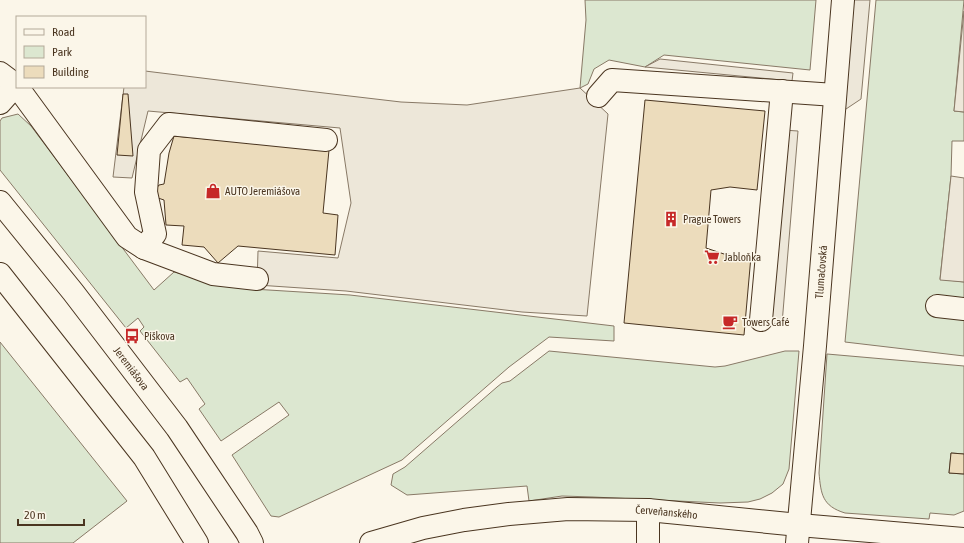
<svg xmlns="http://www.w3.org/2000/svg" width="964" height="543" viewBox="0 0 964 543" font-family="'Asap Condensed',sans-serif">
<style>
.green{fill:#dce7d0;stroke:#887966}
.parking{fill:#ede7d9;stroke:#887966}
.building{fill:#ecdcbc;stroke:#4a3520}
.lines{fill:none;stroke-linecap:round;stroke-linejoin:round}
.minor-casing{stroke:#4a3520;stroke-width:24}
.major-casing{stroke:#4a3520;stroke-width:24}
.minor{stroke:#fbf6e9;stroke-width:22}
.major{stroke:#fbf6e9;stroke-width:22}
.labels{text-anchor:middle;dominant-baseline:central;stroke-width:3;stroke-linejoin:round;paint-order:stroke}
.poi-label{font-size:11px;fill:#4a3520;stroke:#fbf6e9;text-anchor:start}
.street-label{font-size:11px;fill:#4a3520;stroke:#fbf6e9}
</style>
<rect width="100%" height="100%" fill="#fbf6e9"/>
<path class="green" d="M585,0H816L810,70L664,55L645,67L609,60L594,69L588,84L580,88L586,20Z
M876,0H964L954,111L964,112V141H952L951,176L940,279L964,282V301L931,315L964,319V356L845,342Z
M18,114L31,126L154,290L174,272L212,281L252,289L350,295L614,326V341L549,337L509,367L402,460L279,517L271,516L232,455L289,415L279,402L221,441L199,409L205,404L187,378L180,382L140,331L144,327L138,318L126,328L0,170V121L2,118Z
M0,342L127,501L73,543H0Z
M549,351L715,367L725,366L785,351H799L789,469L783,484L772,493L760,499L748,502L720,503L593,497L562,496L529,501L527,486L407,495L391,485L393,474L405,467L497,387L502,383L510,381Z
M827,354L964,366V454L951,453L949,473L964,474V511L954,515L930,513L929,519L845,513C822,506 821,494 819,473Z"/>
<path class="parking" d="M854,0H870L861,99L843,111Z
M964,11V112L954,111Z
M660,59L793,73L792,81L645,67Z
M145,71L307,91L401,102L467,105L580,88L608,114L587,316L522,312L346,291L257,285L258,251L338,258L351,203L340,128L148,111L132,178L113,177L124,87H145Z
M783,130L798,131L782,324L764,323Z
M951,176L964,178V282L940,280Z"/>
<path class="building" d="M123,94H128L133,156L117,155Z
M645,100L765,111L757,190L730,187L711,190L706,248L724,254L751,256L744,335L624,323Z
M174,136L329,150L323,213L338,215L335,255L238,246L218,263L204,247L182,245L184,226L166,225L164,200L158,198L156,189L159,185L164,184L169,153Z
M951,453L964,454V474L949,473Z"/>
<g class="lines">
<g class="minor-casing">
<g id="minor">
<path d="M0,73L16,85L127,237L144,248L155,234L146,192L149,150L169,124L326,140"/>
<path d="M598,96L612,80L835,95"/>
<path d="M0,103L16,85"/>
<path d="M144,248L213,274L257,279"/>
<path d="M937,306L964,309"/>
<path d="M761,320L782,91"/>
<path d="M648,510V543"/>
<path id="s1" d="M371,543L423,528L464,520L509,514L568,509L648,510L799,525L964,539"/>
<path id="s2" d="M797,543L815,346L843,0"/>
</g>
</g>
<g class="major-casing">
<g id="major">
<path id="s3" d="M0,202L73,292L177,428L247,533L252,543"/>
<path d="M0,274L144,457L197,543"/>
</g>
</g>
<use href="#minor" class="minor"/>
<use href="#major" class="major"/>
</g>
<defs>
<g id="shop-bare" transform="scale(1.2)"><path d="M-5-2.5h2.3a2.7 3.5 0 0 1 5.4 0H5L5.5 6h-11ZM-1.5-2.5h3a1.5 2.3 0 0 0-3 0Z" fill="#c62828" stroke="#fbf6e9" stroke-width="2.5" paint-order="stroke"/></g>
<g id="building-bare" transform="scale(1.2)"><path d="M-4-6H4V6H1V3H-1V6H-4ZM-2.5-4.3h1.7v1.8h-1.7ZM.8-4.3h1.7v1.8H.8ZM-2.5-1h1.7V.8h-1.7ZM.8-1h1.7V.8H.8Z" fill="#c62828" stroke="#fbf6e9" stroke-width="2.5" paint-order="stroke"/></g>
<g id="supermarket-bare" transform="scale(1.2)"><path d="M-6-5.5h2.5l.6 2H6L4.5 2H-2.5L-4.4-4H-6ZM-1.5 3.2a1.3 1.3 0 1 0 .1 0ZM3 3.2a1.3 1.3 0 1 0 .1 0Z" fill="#c62828" stroke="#fbf6e9" stroke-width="2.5" paint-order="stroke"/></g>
<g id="cafe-bare" transform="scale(1.2)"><path d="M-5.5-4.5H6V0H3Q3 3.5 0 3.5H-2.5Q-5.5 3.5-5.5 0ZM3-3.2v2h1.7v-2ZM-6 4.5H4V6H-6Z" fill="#c62828" stroke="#fbf6e9" stroke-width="2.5" paint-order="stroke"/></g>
<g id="bus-bare" transform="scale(1.2)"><path d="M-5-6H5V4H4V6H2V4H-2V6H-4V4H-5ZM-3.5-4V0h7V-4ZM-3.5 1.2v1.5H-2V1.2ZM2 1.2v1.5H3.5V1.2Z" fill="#c62828" stroke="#fbf6e9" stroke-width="2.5" paint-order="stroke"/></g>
</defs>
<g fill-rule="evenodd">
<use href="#shop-bare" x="213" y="191"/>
<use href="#building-bare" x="671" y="219"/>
<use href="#supermarket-bare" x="712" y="257"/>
<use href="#cafe-bare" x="730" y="322"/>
<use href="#bus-bare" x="132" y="336"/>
</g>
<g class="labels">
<g class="poi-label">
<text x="225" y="191">AUTO Jeremiášova</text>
<text x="683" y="219">Prague Towers</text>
<text x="724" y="257">Jabloňka</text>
<text x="742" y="322">Towers Café</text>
<text x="144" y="336">Píškova</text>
</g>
<g class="street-label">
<text stroke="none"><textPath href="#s2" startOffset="272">Tlumačovská</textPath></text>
<text stroke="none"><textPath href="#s3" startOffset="212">Jeremiášova</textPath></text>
<text stroke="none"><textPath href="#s1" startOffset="299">Červeňanského</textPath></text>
</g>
</g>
<rect x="16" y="16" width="130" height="72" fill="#fbf6e9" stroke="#b4a999"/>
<rect x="24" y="29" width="20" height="6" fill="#fbf6e9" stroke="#b4a999"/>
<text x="52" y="36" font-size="12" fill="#4a3520">Road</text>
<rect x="24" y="46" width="20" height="12" fill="#dce7d0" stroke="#b4a999"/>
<text x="52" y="56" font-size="12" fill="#4a3520">Park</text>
<rect x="24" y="66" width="20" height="12" fill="#ecdcbc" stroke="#b4a999"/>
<text x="52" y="76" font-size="12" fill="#4a3520">Building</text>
<path d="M18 519v6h66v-6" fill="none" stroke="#4a3520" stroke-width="2"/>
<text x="24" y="519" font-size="12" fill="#4a3520" stroke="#fbf6e9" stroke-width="3" paint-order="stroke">20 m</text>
</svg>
